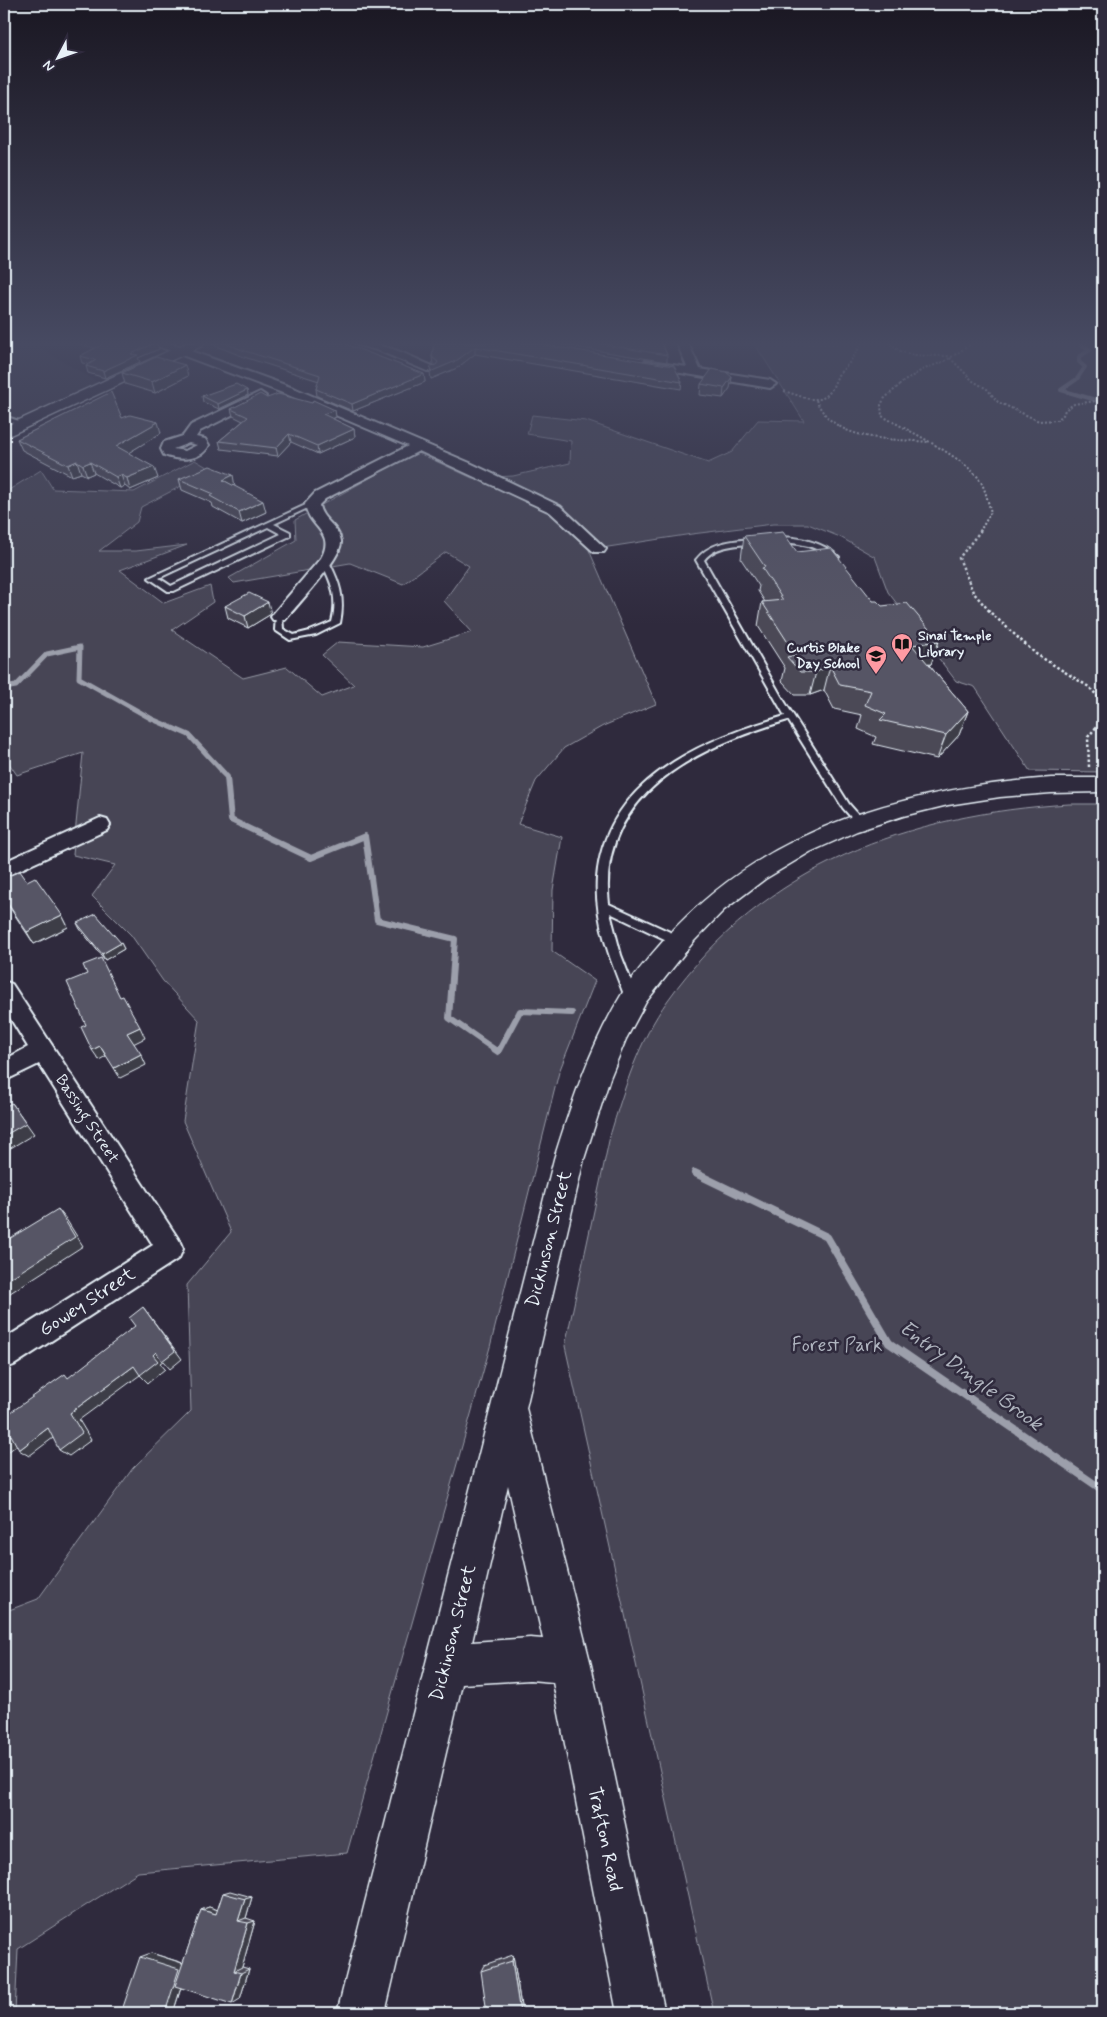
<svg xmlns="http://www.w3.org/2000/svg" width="1107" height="2017" viewBox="0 0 1107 2017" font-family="Mynerve,sans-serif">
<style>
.built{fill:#3b3749}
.green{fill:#464455;stroke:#979aa6}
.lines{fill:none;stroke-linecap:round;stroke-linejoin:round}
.stream-far3{stroke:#9c9fab;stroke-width:4}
.stream-far2{stroke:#9c9fab;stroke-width:5}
.stream-far1{stroke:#9c9fab;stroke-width:6}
.stream{stroke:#9c9fab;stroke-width:8}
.lane-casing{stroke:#e8f1f8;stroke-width:4}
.street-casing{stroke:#e8f1f8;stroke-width:4}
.secondary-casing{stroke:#e8f1f8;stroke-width:3}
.path-far1{stroke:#e8f1f8;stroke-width:2;stroke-dasharray:2 2;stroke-linecap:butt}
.path{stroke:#e8f1f8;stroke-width:2.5;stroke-dasharray:2.5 2.5;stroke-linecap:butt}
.lane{fill:#2f2a3d;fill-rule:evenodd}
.street{fill:#2f2a3d;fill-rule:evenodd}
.secondary{fill:#2f2a3d;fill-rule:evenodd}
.wall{fill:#4b4957;stroke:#e8f1f8}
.shaded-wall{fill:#3d3c47;stroke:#e8f1f8}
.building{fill:#575565;stroke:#e8f1f8}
.labels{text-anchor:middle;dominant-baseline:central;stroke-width:5;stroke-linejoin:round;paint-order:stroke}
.far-poi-label{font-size:14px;font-weight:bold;fill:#e8f1f8;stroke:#2f2a3d;text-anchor:start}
.street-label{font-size:16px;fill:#e8f1f8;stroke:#2f2a3d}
.near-street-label{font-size:19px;fill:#e8f1f8;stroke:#2f2a3d}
.near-park-label{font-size:19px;fill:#afb4bf;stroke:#2f2a3d}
.near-water-label{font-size:21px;font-style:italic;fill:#afb4be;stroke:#2f2a3d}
</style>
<rect width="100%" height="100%" fill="#2f2a3d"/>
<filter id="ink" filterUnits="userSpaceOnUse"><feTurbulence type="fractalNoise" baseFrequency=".02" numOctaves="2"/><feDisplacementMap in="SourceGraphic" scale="10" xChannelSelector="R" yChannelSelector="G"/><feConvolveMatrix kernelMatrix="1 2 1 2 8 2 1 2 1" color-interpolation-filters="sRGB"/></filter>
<g filter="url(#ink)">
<path class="built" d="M4,343H33L99,383L4,428Z"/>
<path class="green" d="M754,343H1103V772L1030,771L975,687L956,681L888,592L875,557L840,537L808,524H773L692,534L589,550L656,704L603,726L564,748L536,781L518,824L562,837L553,890L552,951L595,981L559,1072L490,1347L347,1853L138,1872L18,1949L15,2013H4V1612L38,1599L133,1468L191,1411L187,1285L231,1232L183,1121L199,1020L163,981L131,935L92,896L115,865L73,855L83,753L17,775L4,756V493L41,470L53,489L134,492L195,460L212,470L141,507L137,522L99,551H136L187,545L120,570L164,603L210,586L213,602L172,630L243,678L287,667L322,697L354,685L322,655L338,642L423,647L472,632L444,601L469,566L446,552L403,584L350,563L234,583L229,578L296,540L295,520L416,452L472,478L513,476L570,463L571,441L527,434L532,415L586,421L708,463L732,452L758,420L804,421Z
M1069,804H1103V2013H714L565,1346L610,1136C624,1089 639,1040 668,1000C764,865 909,814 1069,804Z"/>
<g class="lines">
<path class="stream-far3" d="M1080,343L1090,350L1079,357V362L1085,367L1077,379L1061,390L1103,402"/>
<path class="stream-far2" d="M4,688L16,686L47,654L80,647L79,678L152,719L189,735L224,773"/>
<path class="stream-far1" d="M222,772L227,777L231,820L311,858L365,836L377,920L455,939L449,1018L498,1052L520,1011L572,1013"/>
<path class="stream" d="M695,1173L827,1237L889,1343L1103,1490"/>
<g class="lane-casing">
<path id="lane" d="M4,416L25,423L26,424L23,426L4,420Z
M312,502L315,504L314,505L274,524L290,532V536L174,591H168L149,578ZM268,527L281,534L171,586L159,578Z
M759,538L763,540L762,542C742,546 717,543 704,560L781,696L849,804L864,821L862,823H856L843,808L788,720C699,746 596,794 609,904L683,938L684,941L679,945L675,944L610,913L621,955L638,999L636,1002H628L626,999C611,962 594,919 597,878C605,780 703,739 785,716L696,560C711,540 736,541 759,538Z
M772,538C794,535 823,542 839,557L832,559C822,551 812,546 799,544C791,542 778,544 771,540Z
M322,560L329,562C340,583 345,599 340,623L316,635L290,640L275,630L276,615H282L283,629L294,635L310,631L332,622C338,599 332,582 321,562Z"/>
</g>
<g class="street-casing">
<path id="street" d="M153,343H169L296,389L470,463L560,506L606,549L604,552H594L550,512L419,451L325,499L319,505C321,520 339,526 341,541C343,557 296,606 285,620H273L271,617L273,614L321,558C336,531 309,529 305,504L315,493L408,446L288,395L155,345Z
M356,343C385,342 409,356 435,367L437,369L435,371H427L377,350L358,345Z
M677,343H688L700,369L770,380L776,384L770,388L645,367L639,364L645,361L687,367Z
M260,392L266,396L264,399L200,431L196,437L205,439L209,445C202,461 179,461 164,455L161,449L164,442L183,436L191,425ZM189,443L197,445L185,451L173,449Z
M100,818L107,820L110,825L107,830L4,877V862Z
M4,981L12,984L179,1240L183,1249L179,1258L14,1365L4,1369V1339L153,1245L39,1064L4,1081V1060L28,1047L4,1008Z"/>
</g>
<g class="secondary-casing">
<path id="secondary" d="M186,343H204L202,346L4,438V427Z
M1051,778H1103V792L1051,793L1000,797L948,805L903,816L857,831L810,852L765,879L724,910L694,941L646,1002L626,1039L610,1078L584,1159L526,1408L591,1665L665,2013H617L553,1682L530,1680L462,1684L385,2013H337L554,1159C572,1101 591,1044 623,992C635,973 650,956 665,939C766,826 906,789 1051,778ZM508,1485L543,1639L530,1638L472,1642Z"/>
</g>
<path class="path-far1" d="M890,343C904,359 928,355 948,356L973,381L987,389L998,402L1039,421L1057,420L1063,415L1065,410L1074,404L1103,400
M973,343L945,361L922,370L903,382L884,399L881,405L882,416C904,428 971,461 981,482C986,491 988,503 991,512L980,531
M784,391L809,399H821L826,396L831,391L838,375L850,362L862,343
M816,400C835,443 888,438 928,442"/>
<path class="path" d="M981,530L959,558L973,592L991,613L1036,654L1089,687L1103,702
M1089,767L1088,737L1103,719"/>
<use href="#lane" class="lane"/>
<use href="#street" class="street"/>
<use href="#secondary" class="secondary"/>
</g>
<path class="wall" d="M76,343H157L159,349L138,358L140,362L105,378L88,373L86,366L88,364L82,363L80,356L95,348Z
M209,343H343L424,374L425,382L353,411L317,396L316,389L319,381L244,357Z
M434,343H533L682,382L681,389L475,354L457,368L431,379L434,365L433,364L432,357Z
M551,343H662L667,355V362Z
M122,373L188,376L155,393L125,384Z
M732,377L730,388L723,398L700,395L701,384Z
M247,390L248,395L219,409L203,402L202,396Z
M267,398L336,417L333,419L354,429L355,437L318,454L291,442L278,456L221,449L219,441L243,421L233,416L231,409Z
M122,418L161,433L128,453L158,478L130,490L125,486L120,488L94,473L87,476L81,473L72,476L22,450L17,439Z
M179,479L235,487L266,512L242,523L213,507L212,503L182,490Z
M744,536L797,552L873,601L939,641L931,664L929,665L968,711L959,735L937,759L873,744L876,737L858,729L862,715L834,709L824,690L810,695H795L782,681L785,668L758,626L762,602H765L758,591L759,586L741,559Z
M225,606L271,614L248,628L228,618Z
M4,878L62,915L68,927L34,944L4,899Z
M77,923L121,943L124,949L105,960L80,929Z
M230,1891L252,1897L246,1918L255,1921L242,1967L249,1969L240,1999L181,1988L173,2013H122L151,1953L183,1963L201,1910L209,1907L218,1910L223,1893Z
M513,1955L522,2013L481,1971L484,1965Z"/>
<path class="shaded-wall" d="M155,343H157L159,349L138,358L140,362L105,378L103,371L131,354Z
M475,347V354L457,368L431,379L430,372Z
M185,365L188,376L155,393L152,382Z
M424,374L425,382L353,411L352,404Z
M732,377L730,388L723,398L724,388Z
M247,390L248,395L219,409L218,404Z
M335,410L336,417L325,422L323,414Z
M158,422L161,433L120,458L116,446Z
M354,429L355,437L318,454L317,446Z
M289,434L291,442L278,456L276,448Z
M77,461L81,473L72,476L68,465Z
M90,462L94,473L87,476L83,465Z
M154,467L158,478L130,490L127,478Z
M121,475L125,486L120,488L116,477Z
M233,475L235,487L223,480Z
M263,501L266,512L242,523L239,512Z
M268,602L271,614L248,628L245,616Z
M939,641L931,664L904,668L912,645Z
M830,666L824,690L810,695L816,672Z
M968,711L959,735L937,759L946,735Z
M4,807L7,812L4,813Z
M62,915L68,927L34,944L27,932Z
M121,943L124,949L105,960L102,954Z
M140,1027L145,1038L133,1044L127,1033Z
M100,1046L106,1056L99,1060L92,1050Z
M141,1054L146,1065L120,1078L114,1068Z
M12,1103L34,1134L4,1152V1136Z
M58,1209L66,1219L83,1246L4,1297V1282Z
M143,1307L182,1359L170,1369L163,1361L160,1363L165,1369L148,1383L140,1375L79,1420L91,1440L69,1456L59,1450L70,1413L134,1366L153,1355Z
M48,1428L57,1435L29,1456L19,1450Z
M11,1435L21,1442L4,1455V1440Z
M252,1897L246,1918L238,1921L245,1899Z
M209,1907L224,1912L216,1914L201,1910Z
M255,1921L242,1967L234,1971L248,1923Z
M151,1953L188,1965L173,2013H165L140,1957Z
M513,1955L522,2013H520L512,1961Z
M249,1969L240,1999L232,2004L241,1973Z"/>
<path class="building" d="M99,343H155L131,354L138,355L103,371L86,366L96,360L80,356L103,344Z
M225,343H343L424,374L352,404L316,389L320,375L242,350Z
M434,343H533L674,366L682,382L475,347L456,361L430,372L431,366L436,365L438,362L432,357Z
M594,343H662L667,355Z
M156,357L185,365L152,382L122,373Z
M712,369L726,372L732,377L724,388L701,384Z
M236,384L247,390L218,404L202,396Z
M111,392L122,418L130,415L158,422L116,446L154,467L127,478L121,475L116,477L90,462L83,465L77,461L68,465L17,439Z
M260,394L267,398L278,394L312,403L313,400L335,410L323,414L354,429L317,446L289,434L276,448L219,441L248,417L231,409Z
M210,466L233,475L223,480L263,501L239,512L210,496L214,494L179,479Z
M783,532L797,552L831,548L873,601H877L882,606L907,603L939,641L912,645L968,711L946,735L880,720L886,714L865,705L871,691L840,685L830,666L816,672H800L787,657L796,655L762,602L783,600L762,568L765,567L744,536Z
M249,593L268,602L245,616L225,606Z
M20,871L27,881L35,877L62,915L27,932L4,898V878Z
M96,914L121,943L102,954L77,923Z
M101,958L120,997L123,996L140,1027L127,1033L141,1054L114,1068L100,1046L92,1050L81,1027L86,1025L67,982L87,974L83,965Z
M12,1103L26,1123L4,1136V1107Z
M58,1209L75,1237L4,1282V1242Z
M143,1307L175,1351L162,1361L156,1352L153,1355L158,1361L140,1375L134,1366L70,1413L82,1433L59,1450L48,1428L19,1450L11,1435L4,1440V1417L65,1374L68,1378L135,1326L129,1318Z
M223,1893L245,1899L238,1921L248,1923L234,1971L241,1973L232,2004L175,1986L201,1910L216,1914Z
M140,1957L179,1969L165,2013H121Z
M512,1961L520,2013H487L481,1971Z"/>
</g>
<linearGradient id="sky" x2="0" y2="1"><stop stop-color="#1a1722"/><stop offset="0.55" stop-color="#474a62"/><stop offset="1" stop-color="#474a62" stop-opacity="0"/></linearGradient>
<rect width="1107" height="625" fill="url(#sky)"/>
<defs>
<g id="library-pin" transform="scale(1.125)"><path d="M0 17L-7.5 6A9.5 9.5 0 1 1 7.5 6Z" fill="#ff9aa2" stroke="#2f2a3d"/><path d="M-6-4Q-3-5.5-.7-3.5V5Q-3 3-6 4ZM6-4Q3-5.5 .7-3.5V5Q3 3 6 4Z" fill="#111"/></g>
<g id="school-pin" transform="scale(1.125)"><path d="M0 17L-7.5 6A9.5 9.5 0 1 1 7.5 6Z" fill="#ff9aa2" stroke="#2f2a3d"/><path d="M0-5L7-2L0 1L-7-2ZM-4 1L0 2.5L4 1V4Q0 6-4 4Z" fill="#111"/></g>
</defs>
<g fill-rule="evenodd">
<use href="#library-pin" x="902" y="644"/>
<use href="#school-pin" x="876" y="656"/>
</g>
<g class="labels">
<g class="far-poi-label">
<text x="918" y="636">Sinai Temple<tspan x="918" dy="16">Library</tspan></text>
<text x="860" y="648" text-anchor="end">Curtis Blake<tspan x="860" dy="16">Day School</tspan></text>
</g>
<g class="street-label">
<text transform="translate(87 1119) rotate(57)">Bassing Street</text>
</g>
<g class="near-street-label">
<text transform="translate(549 1239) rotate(-76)">Dickinson Street</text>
<text transform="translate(87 1302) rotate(-33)">Gowey Street</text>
<text transform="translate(453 1633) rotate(-76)">Dickinson Street</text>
<text transform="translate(605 1839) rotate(78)">Trafton Road</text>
</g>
<g class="near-park-label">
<text x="837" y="1345">Forest Park</text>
</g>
<g class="near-water-label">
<text transform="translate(971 1376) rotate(36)">Entry Dingle Brook</text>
</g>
</g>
<rect width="1107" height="2017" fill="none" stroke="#2f2a3d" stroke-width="20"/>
<rect x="10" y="10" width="1087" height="1997" fill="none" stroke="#e8f1f8" stroke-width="2" filter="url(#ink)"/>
<g transform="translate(58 58) rotate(229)" stroke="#2f2a3d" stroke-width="4" paint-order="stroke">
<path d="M0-4L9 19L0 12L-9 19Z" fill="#e8f1f8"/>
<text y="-8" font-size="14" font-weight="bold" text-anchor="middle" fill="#e8f1f8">N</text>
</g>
</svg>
